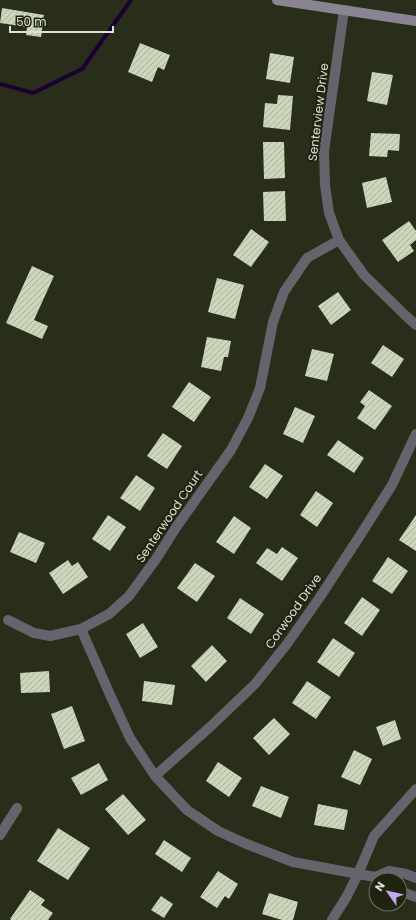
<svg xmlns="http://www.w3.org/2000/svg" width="416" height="920" viewBox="0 0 416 920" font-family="Poppins,sans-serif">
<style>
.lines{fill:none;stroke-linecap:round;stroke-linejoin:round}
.stream{stroke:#1b0032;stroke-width:4}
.building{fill:url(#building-hatch)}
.street{stroke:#67636d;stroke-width:10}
.secondary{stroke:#898392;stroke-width:10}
.labels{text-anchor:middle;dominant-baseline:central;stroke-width:4;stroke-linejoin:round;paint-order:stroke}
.street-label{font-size:12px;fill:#dce1d4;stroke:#1f2410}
</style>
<defs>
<pattern id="building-hatch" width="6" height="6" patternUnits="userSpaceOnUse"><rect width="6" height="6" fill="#cdd5bb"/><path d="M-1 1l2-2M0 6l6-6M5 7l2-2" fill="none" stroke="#aab19c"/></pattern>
</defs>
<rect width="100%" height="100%" fill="#282e1a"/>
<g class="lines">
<path class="stream" d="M0,84L33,93L82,69L131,0"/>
</g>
<path class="building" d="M2,8L44,15L41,37L26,35L27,27L0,23Z
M140,43L170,55L164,70L158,67L152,82L128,72Z
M270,53L294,57L290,83L266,79Z
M372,72L393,75L387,105L367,101Z
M278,95L293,96L290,130L263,127L265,103L277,104Z
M371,133L400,134L399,151L388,150L387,157L369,156Z
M263,142H284L285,178L264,179Z
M386,177L392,202L367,208L362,183Z
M285,191L286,221H264L263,192Z
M409,221L416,231V240L410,245L414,251L398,262L382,240Z
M251,229L269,242L251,267L233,255Z
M32,266L54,276L34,320L48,326L42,339L6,323Z
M217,278L244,285L235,319L208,312Z
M338,292L351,310L331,325L318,306Z
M207,337L231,341L228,357H224L221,371L201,367Z
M383,345L404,359L392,377L371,363Z
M312,349L334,354L327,381L305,376Z
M189,382L211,397L194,422L172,407Z
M369,390L392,406L375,430L357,418L365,406L360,402Z
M295,407L315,416L303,443L283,434Z
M163,433L182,446L167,469L147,456Z
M338,440L364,458L354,473L327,455Z
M265,464L283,476L267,499L249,487Z
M136,475L155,488L140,511L120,498Z
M316,491L333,503L317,527L300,515Z
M108,515L126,527L110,551L92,539Z
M416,515V551L399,540Z
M234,516L251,528L234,554L216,542Z
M19,532L45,543L36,563L10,552Z
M282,547L298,558L282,581L256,563L267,548L277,554Z
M388,557L408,571L392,594L372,581Z
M68,560L72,566L78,562L88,577L63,594L49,573Z
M195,563L215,576L197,602L177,588Z
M362,597L380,610L362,636L344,623Z
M240,598L264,614L251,634L227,618Z
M143,623L158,647L140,658L126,634Z
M333,638L355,653L339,677L317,662Z
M212,645L227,661L206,682L191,666Z
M49,671L50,692L21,693L20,673Z
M144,681L175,685L172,705L142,701Z
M307,681L331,697L316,719L292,703Z
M72,706L85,741L64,749L51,714Z
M274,718L290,734L269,755L253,738Z
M395,720L401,739L383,746L376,727Z
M354,750L372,759L360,785L341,777Z
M218,762L242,778L229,797L206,781Z
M99,763L108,780L81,795L71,778Z
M261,786L289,797L281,818L252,806Z
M123,794L146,820L128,835L105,809Z
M318,804L348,810L344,830L314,825Z
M58,828L90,848L68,880L37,861Z
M164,840L191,858L182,872L155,854Z
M218,871L238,884L229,899L225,896L217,908L200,897Z
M30,890L45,900L41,905L53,913L48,920H11L10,919Z
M269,893L298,902L293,920H282L262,914Z
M161,896L173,904L164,918L151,910Z"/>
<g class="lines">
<path class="street" d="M339,240L364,275L406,316L416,325
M8,620L34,633L50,636L81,629L109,614L129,596L156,559L177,526L231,450L248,418L260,388L273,322L284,292L307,258L339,240L329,213L325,185L324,151L344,10
M81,629L111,697L130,738L155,776L187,810L218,831L244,843L293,862L375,877L378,880
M155,776L210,727L255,684L287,644L320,597L361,534L392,485L416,434
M0,835L17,808
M375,877L389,871L406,874L416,878
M400,891L416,897
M332,920L347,896L358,874L374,836L416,789"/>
<path class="secondary" d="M277,0L416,21"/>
</g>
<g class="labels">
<g class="street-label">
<text transform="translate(318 112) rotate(-83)">Senterview Drive</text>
<text transform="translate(169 516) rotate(-56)">Senterwood Court</text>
<text transform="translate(293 611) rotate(-55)">Corwood Drive</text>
</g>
</g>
<g transform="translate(388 892) rotate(304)"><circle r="19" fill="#1f2410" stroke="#6b705e"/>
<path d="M0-3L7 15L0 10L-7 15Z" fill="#c6a6f0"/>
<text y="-6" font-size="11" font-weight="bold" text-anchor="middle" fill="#dce1d4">N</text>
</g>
<path d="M10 26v6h103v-6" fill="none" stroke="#dce1d4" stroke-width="2"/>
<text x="16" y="26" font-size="12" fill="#dce1d4" stroke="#1f2410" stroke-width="3" paint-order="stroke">50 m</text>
</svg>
